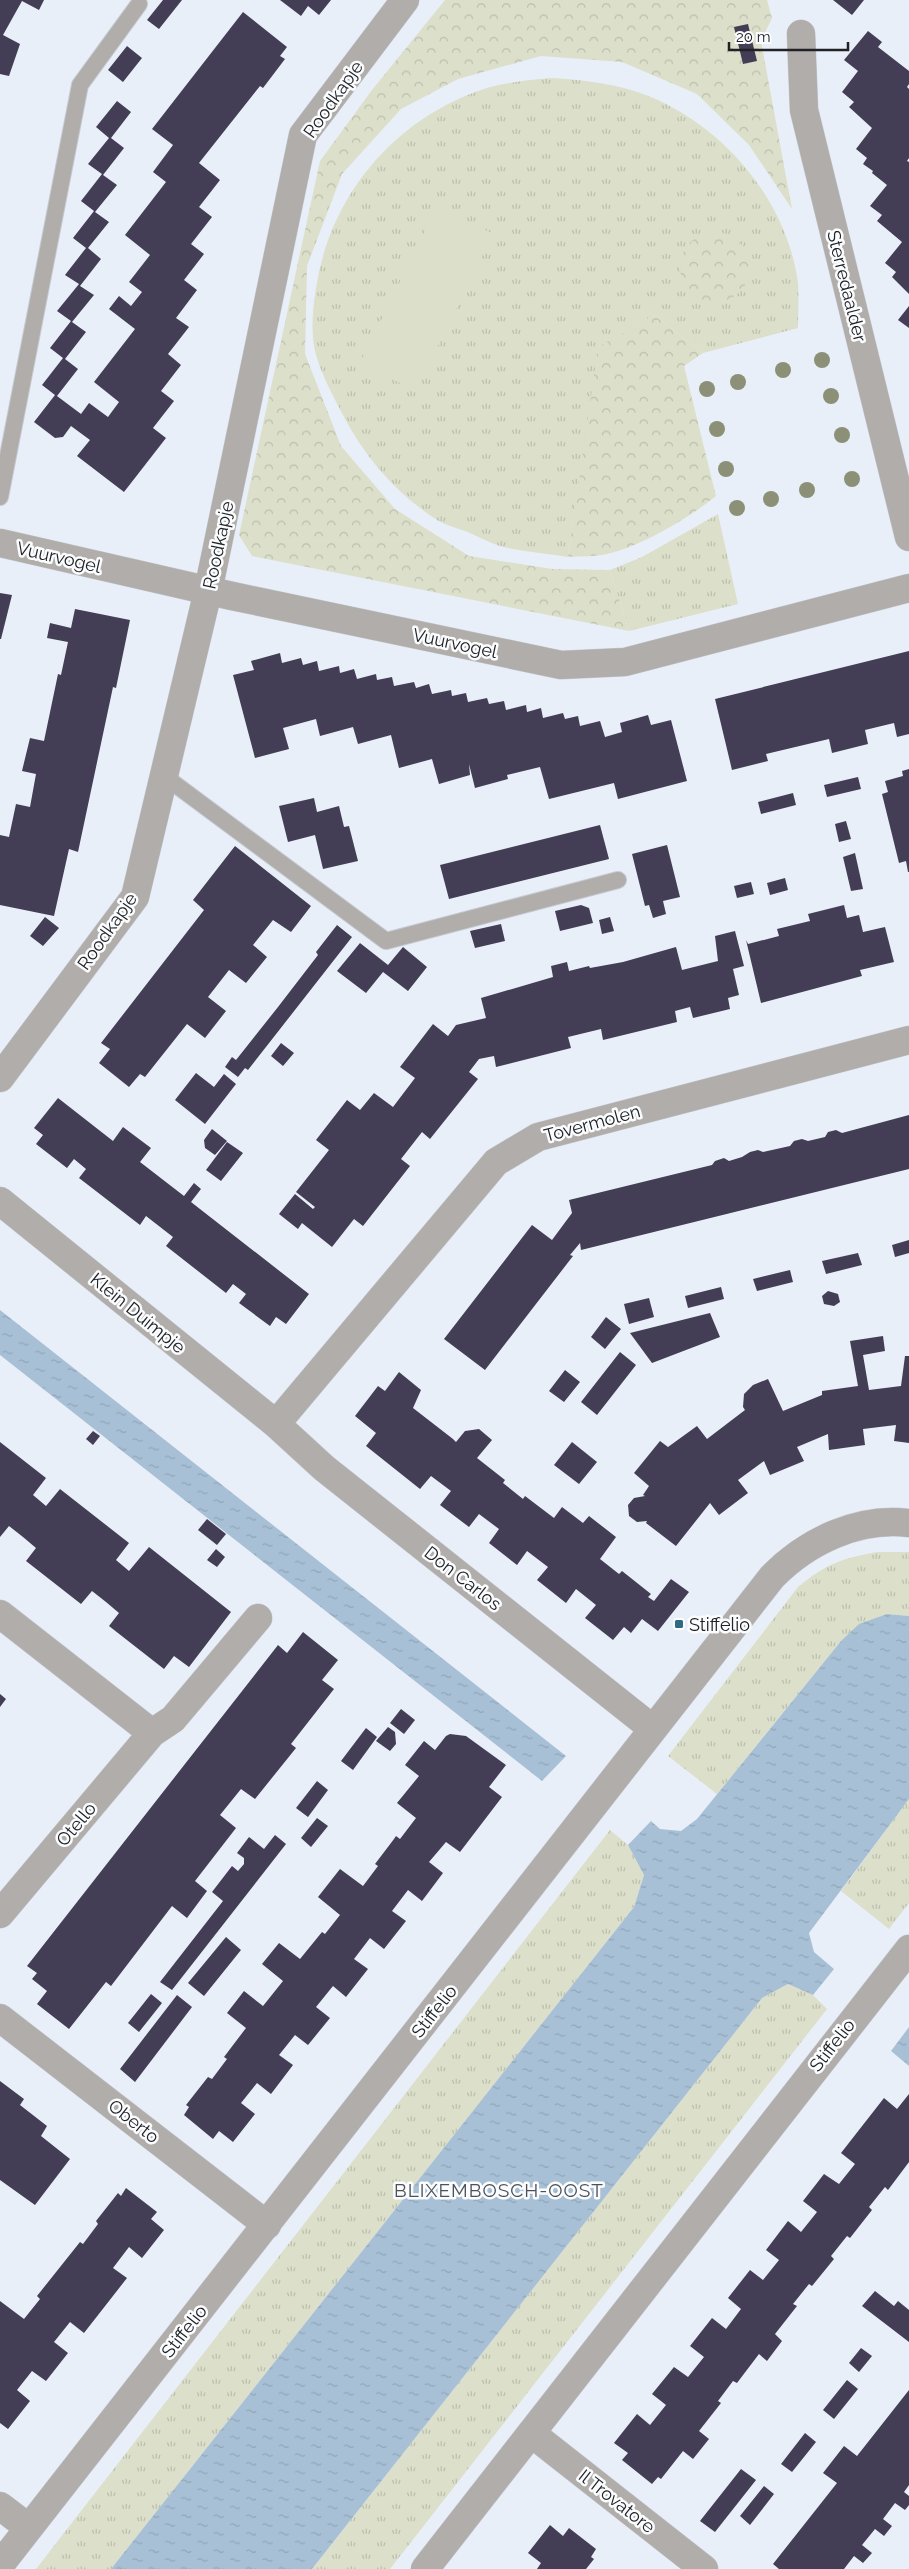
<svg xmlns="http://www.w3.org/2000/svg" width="909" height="2569" viewBox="0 0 909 2569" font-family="Raleway,sans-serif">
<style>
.grass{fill:url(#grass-tufts)}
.forest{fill:url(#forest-crowns)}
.pitch{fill:#dcdfca}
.water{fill:url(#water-ripples)}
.building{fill:#433d55}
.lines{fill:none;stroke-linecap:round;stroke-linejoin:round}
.lane-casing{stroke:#c5cad2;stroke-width:18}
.street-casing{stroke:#c5cad2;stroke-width:29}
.lane{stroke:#b0adaa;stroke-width:16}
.street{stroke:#b0adaa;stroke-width:28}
.tree{fill:#8b9077}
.poi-dot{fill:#2f6c82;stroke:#fbfcfe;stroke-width:2}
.labels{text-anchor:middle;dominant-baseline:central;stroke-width:5;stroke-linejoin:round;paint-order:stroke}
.street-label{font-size:18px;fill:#202226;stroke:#fbfcfe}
.poi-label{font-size:18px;fill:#202226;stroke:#fbfcfe;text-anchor:start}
.neighbourhood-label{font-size:19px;letter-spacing:1px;fill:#4c5158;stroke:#fbfcfe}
</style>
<defs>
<pattern id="grass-tufts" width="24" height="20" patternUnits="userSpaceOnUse" patternTransform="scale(1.25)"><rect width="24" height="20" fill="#dcdfca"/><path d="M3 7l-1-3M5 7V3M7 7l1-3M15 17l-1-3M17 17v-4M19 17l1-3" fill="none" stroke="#bcbfad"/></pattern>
<pattern id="forest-crowns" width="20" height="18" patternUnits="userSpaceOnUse" patternTransform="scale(1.25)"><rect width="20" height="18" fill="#dcdfca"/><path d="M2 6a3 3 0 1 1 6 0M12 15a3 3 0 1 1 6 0" fill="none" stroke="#bcbfad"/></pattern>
<pattern id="water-ripples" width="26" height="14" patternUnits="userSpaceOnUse" patternTransform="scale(1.25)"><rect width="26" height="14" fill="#a8c0d6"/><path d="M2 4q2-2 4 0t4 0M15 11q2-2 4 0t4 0" fill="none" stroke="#90a5b8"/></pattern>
</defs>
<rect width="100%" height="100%" fill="#e9eff8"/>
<path class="grass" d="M551,78C586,80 619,84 651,97C726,129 787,201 798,283C799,297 798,313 798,328L703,353L654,315L599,347L568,557C547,553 525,552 504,547C491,544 478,536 465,531C456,528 446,525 437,520C397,494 366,459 344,417C334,398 322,376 316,355C309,330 314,297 319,272C338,186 400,117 484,89C506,82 529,80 551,78Z
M718,514L738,604L629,631L610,570L642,557Z
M877,1552H909V1616L887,1614L841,1641L717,1794L668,1756L798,1587C827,1563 841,1559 877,1552Z
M909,1799V1903L889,1929L841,1891Z
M610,1830L628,1845L644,1875L634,1907L111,2569H36Z
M788,1984L813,1995L827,2009L390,2569H312L762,1998Z"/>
<path class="forest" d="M445,0H767L772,18L761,41L792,209L749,145L697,94L622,62L541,56L458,79L401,109L342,174L307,266L305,354L341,446L395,509L469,556L552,569L610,570L629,631L252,556L239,535L320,161L372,90Z
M680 267a35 35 0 1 1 70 0a35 35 0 1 1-70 0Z
M654,315L703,353L684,366L716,496C687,519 644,545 607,554C595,557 580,556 568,557L598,347Z"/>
<path class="pitch" d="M437,206L493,234L416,391L360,363Z"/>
<path class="water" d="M0,1310L566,1756L542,1781L0,1355Z
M887,1614L909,1616V1799L809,1933L814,1952L834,1969L813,1995L788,1984L762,1998L312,2569H111L634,1907L644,1875L628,1845L651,1821L660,1829L681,1831L697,1819L841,1641L859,1624Z
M909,2027V2066L891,2051Z"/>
<path class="building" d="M0,0H44L39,10L22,1L3,35L20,44L9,76L0,74Z
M163,0H182L159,29L147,20Z
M280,0H331L319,15L308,6L301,16Z
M833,0H864L852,15Z
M243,12L287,47L280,56L285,59L263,88L260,86L199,163L220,180L199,207L212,217L191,244L204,254L184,280L197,290L176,318L189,327L168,354L181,365L161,391L174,401L153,428L166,438L124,492L77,456L90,440L71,426L63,437L55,438L34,422L55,395L42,385L63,358L50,348L71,321L57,311L79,284L65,275L86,248L73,238L94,211L81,201L102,174L88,164L109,138L96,127L117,101L131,112L111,138L124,148L103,175L117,185L95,212L109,222L88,248L101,259L80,286L94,295L72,322L86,332L65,359L78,369L57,396L81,414L89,403L108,417L119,402L94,382L135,329L109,309L119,296L131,306L142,292L129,282L150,255L125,235L166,182L153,172L173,145L152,129Z
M748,24L757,61L743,64L734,27Z
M868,31L882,42L878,47L909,71V84L907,87L909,89V158L907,161L909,162V294L892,277L896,272L885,263L902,242L877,221L882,215L870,206L887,185L872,173L873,171L863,164L867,158L856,149L872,128L849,107L854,102L842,92L858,71L844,60Z
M127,46L142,58L123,82L108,70Z
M909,306V328L898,320Z
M0,593L12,595L1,639H0Z
M75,609L130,620L116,688L113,687L78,852L69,849L54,916L0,905V835L9,837L16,804L30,807L36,774L22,771L30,738L44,741L58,674L61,675L68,642L47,638L50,623L71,628Z
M909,651V734L897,737L894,723L865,730L868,744L832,753L829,739L766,754L768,761L732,770L715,699Z
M280,653L282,663L301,658L303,665L317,661L319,671L339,666L340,673L354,669L357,679L376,674L377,680L392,677L394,686L414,682L416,688L429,684L432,694L451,690L452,696L466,693L468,702L487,698L489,704L504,701L506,710L526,705L527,712L541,708L543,718L563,713L565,719L578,716L580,726L600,721L605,737L622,732L620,723L648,715L651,725L671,720L687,781L618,799L614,783L549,799L540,767L507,775L508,779L475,788L469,764L470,775L439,784L432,759L399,768L391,735L358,744L353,727L320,736L316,719L283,728L289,749L255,758L233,675L254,670L251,661Z
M909,769V872H908L906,861L899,863L882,794L888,792L885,781L903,776L902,771Z
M858,777L861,789L827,797L824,785Z
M793,793L796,805L761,814L758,802Z
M314,798L317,812L339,806L344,827L349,826L358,861L323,869L315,835L288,842L279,806Z
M846,821L851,839L839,842L835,824Z
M600,825L609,859L449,899L440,865Z
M667,845L680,897L663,901L666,914L653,918L649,905L645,906L632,854Z
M235,846L311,906L291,932L273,920L253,945L267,957L246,983L229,970L208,997L226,1011L205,1038L187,1024L145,1077L140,1074L129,1087L99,1063L110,1049L101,1043L204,910L193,900Z
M855,853L863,889L851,891L843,857Z
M785,878L788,890L770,895L767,883Z
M751,882L754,894L737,898L734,886Z
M581,905L589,908L593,923L560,931L555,911Z
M844,905L847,918L859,915L863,932L885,927L894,962L860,970L862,976L761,1003L746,940L748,944L779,936L777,929L810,921L808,914Z
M45,917L59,928L43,946L30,936Z
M610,917L614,931L602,934L599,920Z
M501,924L505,941L475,948L470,931Z
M337,925L352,937L248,1070L245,1068L238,1077L225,1067L232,1057L236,1060L278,1007L318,955L316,952Z
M735,931L744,966L733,969L739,995L728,998L730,1009L693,1018L690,1007L675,1011L677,1022L603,1040L601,1029L568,1037L571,1048L496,1067L494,1056L479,1059L469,1072L478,1079L430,1139L422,1132L401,1159L410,1166L363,1226L354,1219L332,1247L302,1223L298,1229L279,1214L295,1194L313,1209L315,1207L296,1192L329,1150L316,1140L347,1100L360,1110L374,1093L393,1107L415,1078L400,1067L433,1024L448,1036L456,1025L486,1018L481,998L553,977L551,966L567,962L569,971L589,966L590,968L623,962L676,947L682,970L718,961L715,936Z
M360,943L388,965L403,947L427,967L408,991L383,972L366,993L337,971Z
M281,1043L294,1053L283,1066L271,1056Z
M196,1073L214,1087L224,1074L236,1084L205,1124L175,1100Z
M58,1098L113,1141L123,1127L151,1148L140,1162L184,1196L194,1183L201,1189L191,1202L309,1294L286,1324L276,1317L270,1326L239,1303L246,1294L233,1284L226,1293L166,1246L173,1237L146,1216L140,1225L79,1178L86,1169L74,1159L67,1168L36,1144L43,1135L34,1128Z
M909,1115V1169L581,1250L580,1243L570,1255L573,1256L485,1370L444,1339L532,1225L552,1240L572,1213L569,1200L712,1165L715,1161L724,1158L729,1161L742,1157L750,1152L758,1150L763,1152L790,1146L794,1141L802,1139L808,1141L825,1137L828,1132L836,1130L842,1133Z
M212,1129L227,1141L215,1155L205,1148L204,1140Z
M227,1142L243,1153L221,1181L206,1170Z
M909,1240V1253L895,1257L892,1245Z
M858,1253L862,1265L826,1274L822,1261Z
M790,1270L793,1282L757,1291L753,1279Z
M721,1287L724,1299L688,1308L685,1296Z
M828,1291L838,1294L840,1302L834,1306L824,1304L822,1296Z
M649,1298L654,1317L629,1324L624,1304Z
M710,1313L720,1337L652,1363L630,1333Z
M606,1317L621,1329L605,1349L591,1337Z
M883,1336L885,1351L863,1355L869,1390L901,1386L905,1356H909V1443L894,1441L896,1425L863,1429L865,1445L829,1450L828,1434L797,1447L804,1461L770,1475L764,1461L738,1480L748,1493L719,1515L710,1503L676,1546L646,1523L647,1521L637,1522L629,1516L628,1505L634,1498L645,1496L643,1495L649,1486L634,1473L660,1441L668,1447L697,1426L707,1439L745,1410L743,1407L744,1394L753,1385L768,1379L783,1411L822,1395V1391L858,1386L850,1341Z
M620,1352L636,1365L597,1415L581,1402Z
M565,1370L580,1382L564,1402L549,1391Z
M399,1372L421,1390L413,1408L453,1439L456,1442L465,1431L479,1429L492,1440L477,1458L505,1480L503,1483L523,1499L525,1496L554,1518L562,1507L583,1523L589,1516L616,1537L600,1559L619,1574L622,1571L651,1594L648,1597L654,1601L671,1579L689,1592L658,1631L642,1619L631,1633L624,1627L613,1640L585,1618L596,1605L576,1589L566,1603L537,1580L548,1567L527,1551L517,1565L489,1543L499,1529L479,1514L469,1527L440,1505L451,1491L431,1476L420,1489L366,1446L376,1433L355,1416L378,1386L385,1391Z
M93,1431L100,1436L93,1445L86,1439Z
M0,1442L46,1478L33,1495L46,1506L60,1489L129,1543L116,1560L129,1571L149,1547L231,1612L189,1667L174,1656L164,1669L109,1626L119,1613L106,1602L92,1591L81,1604L26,1561L36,1548L23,1537L9,1526L0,1537Z
M572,1442L597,1462L579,1484L554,1465Z
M207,1519L226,1534L217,1545L198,1530Z
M216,1549L225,1557L217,1567L207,1560Z
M303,1632L338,1660L322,1680L334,1689L291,1744L296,1748L255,1799L241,1789L220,1815L236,1828L195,1881L207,1891L187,1918L172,1906L111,1986L106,1982L69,2029L37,2004L47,1991L32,1979L37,1973L27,1966L278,1645L287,1653Z
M0,1694L6,1699L0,1707Z
M401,1709L415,1720L404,1734L390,1723Z
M388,1727L395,1732L396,1744L390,1751L376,1741Z
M366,1728L377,1737L353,1770L341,1761Z
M450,1734L466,1736L506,1765L489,1787L502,1797L460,1852L446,1842L429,1862L443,1873L422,1901L408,1890L392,1911L406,1921L384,1949L370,1938L354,1959L368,1969L346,1997L333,1986L316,2007L330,2018L308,2045L295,2035L279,2055L293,2065L271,2094L257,2083L241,2103L255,2114L233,2142L219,2131L213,2139L184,2115L189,2107L186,2105L208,2077L212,2079L227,2059L224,2057L246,2028L227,2013L244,1991L263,2006L283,1981L262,1964L279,1943L300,1959L322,1932L325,1934L340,1915L318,1897L340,1869L363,1886L378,1866L375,1864L394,1839L396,1836L400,1839L416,1818L397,1803L419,1776L405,1765L424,1741L435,1750L446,1736Z
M317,1781L328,1790L308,1817L296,1808Z
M317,1818L328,1826L311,1847L301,1838Z
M275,1835L286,1844L172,1990L160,1982L223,1901L212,1892L232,1866L238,1871L244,1864V1858L237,1853L249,1837L264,1849Z
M226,1937L241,1950L204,1996L188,1983Z
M151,1994L162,2003L139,2032L128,2023Z
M177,1995L192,2007L135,2082L120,2069Z
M0,2081L24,2099L20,2105L47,2126L41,2136L70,2159L35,2205L0,2180Z
M909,2094V2162L888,2190L885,2187L869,2207L872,2210L850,2238L847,2236L831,2256L834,2259L812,2286L809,2284L793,2304L797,2306L775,2334L782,2341L767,2361L759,2354L737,2383L733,2381L718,2401L721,2403L699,2431L709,2439L693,2459L683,2451L661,2479L658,2477L652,2484L622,2460L628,2453L614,2443L637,2414L650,2425L666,2405L652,2394L674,2367L688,2377L704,2357L690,2346L712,2318L726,2329L741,2309L728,2298L750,2270L763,2280L779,2260L766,2250L788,2221L801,2232L817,2212L803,2201L824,2174L839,2184L855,2164L841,2153L884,2098L897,2109Z
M126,2188L157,2212L151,2219L164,2230L142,2258L129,2247L113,2268L127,2278L84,2333L70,2322L54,2342L68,2353L46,2381L32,2371L17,2390L30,2401L8,2429L0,2423V2301L24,2319L40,2299L37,2296L80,2242L83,2244L98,2224L96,2221L118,2193L121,2196Z
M875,2291L894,2306L898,2301L909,2310V2342L862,2306Z
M861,2348L872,2356L859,2372L849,2363Z
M847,2380L858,2389L834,2419L823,2410Z
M909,2390V2485L904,2492L909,2496V2505L905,2510L895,2503L883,2519L892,2526L884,2536L875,2529L862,2545L872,2553L863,2563L854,2556L844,2569H779L773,2564L837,2483L823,2473L844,2446L857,2456Z
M805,2433L816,2442L792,2472L781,2464Z
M741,2469L756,2480L715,2532L700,2521Z
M764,2486L774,2494L750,2525L740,2516Z
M550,2525L563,2536L569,2528L596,2549L591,2557L594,2559L586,2569H537L541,2563L528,2553Z"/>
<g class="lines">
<g class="lane-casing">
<path id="lane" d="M0,497L80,85L139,4
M164,776L386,941L618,880"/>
</g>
<g class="street-casing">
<path id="street" d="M801,34L804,110L909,537
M0,543L232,596L561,665L625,662L909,588
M0,1078L135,897L208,591L303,135L405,0
M0,1201L276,1424L324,1468L653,1729
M276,1424L496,1162L538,1137L909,1040
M0,1614L152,1733L0,1914
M152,1733L173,1719L258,1618
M0,2018L267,2225
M531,2433L704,2569
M0,2506L29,2528
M0,2565L772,1577C807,1541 858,1517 909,1523
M425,2569L909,1949"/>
</g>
<use href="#lane" class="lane"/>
<use href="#street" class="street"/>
</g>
<g class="tree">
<circle cx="822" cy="360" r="8"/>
<circle cx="783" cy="370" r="8"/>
<circle cx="738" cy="382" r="8"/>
<circle cx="707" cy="389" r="8"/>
<circle cx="831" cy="396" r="8"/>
<circle cx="717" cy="429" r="8"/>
<circle cx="842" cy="435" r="8"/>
<circle cx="726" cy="469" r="8"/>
<circle cx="852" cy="479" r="8"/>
<circle cx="807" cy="490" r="8"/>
<circle cx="771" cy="499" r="8"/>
<circle cx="737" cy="508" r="8"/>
</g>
<rect class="poi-dot" x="674" y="1619" width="10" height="10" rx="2.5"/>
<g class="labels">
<g class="street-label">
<text transform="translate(333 99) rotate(-55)">Roodkapje</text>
<text transform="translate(847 286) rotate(76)">Sterredaalder</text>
<text transform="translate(218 545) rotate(-78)">Roodkapje</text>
<text transform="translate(59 557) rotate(13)">Vuurvogel</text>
<text transform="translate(455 643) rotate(12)">Vuurvogel</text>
<text transform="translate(107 931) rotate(-55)">Roodkapje</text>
<text transform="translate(592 1123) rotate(-15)">Tovermolen</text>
<text transform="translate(138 1313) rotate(39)">Klein Duimpje</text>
<text transform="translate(463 1578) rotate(38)">Don Carlos</text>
<text transform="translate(76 1824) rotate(-50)">Otello</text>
<text transform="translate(434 2011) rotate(-52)">Stiffelio</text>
<text transform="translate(832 2045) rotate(-52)">Stiffelio</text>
<text transform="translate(134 2121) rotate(38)">Oberto</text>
<text transform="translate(184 2331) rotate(-52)">Stiffelio</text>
<text transform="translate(617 2501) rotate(38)">Il Trovatore</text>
</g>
<g class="poi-label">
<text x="689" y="1624">Stiffelio</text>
</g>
<g class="neighbourhood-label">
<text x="499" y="2190">BLIXEMBOSCH-OOST</text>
</g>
</g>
<path d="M729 42v8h119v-8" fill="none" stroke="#202226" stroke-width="2.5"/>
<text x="736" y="42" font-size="15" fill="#202226" stroke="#fbfcfe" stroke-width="4" paint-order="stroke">20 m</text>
</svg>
